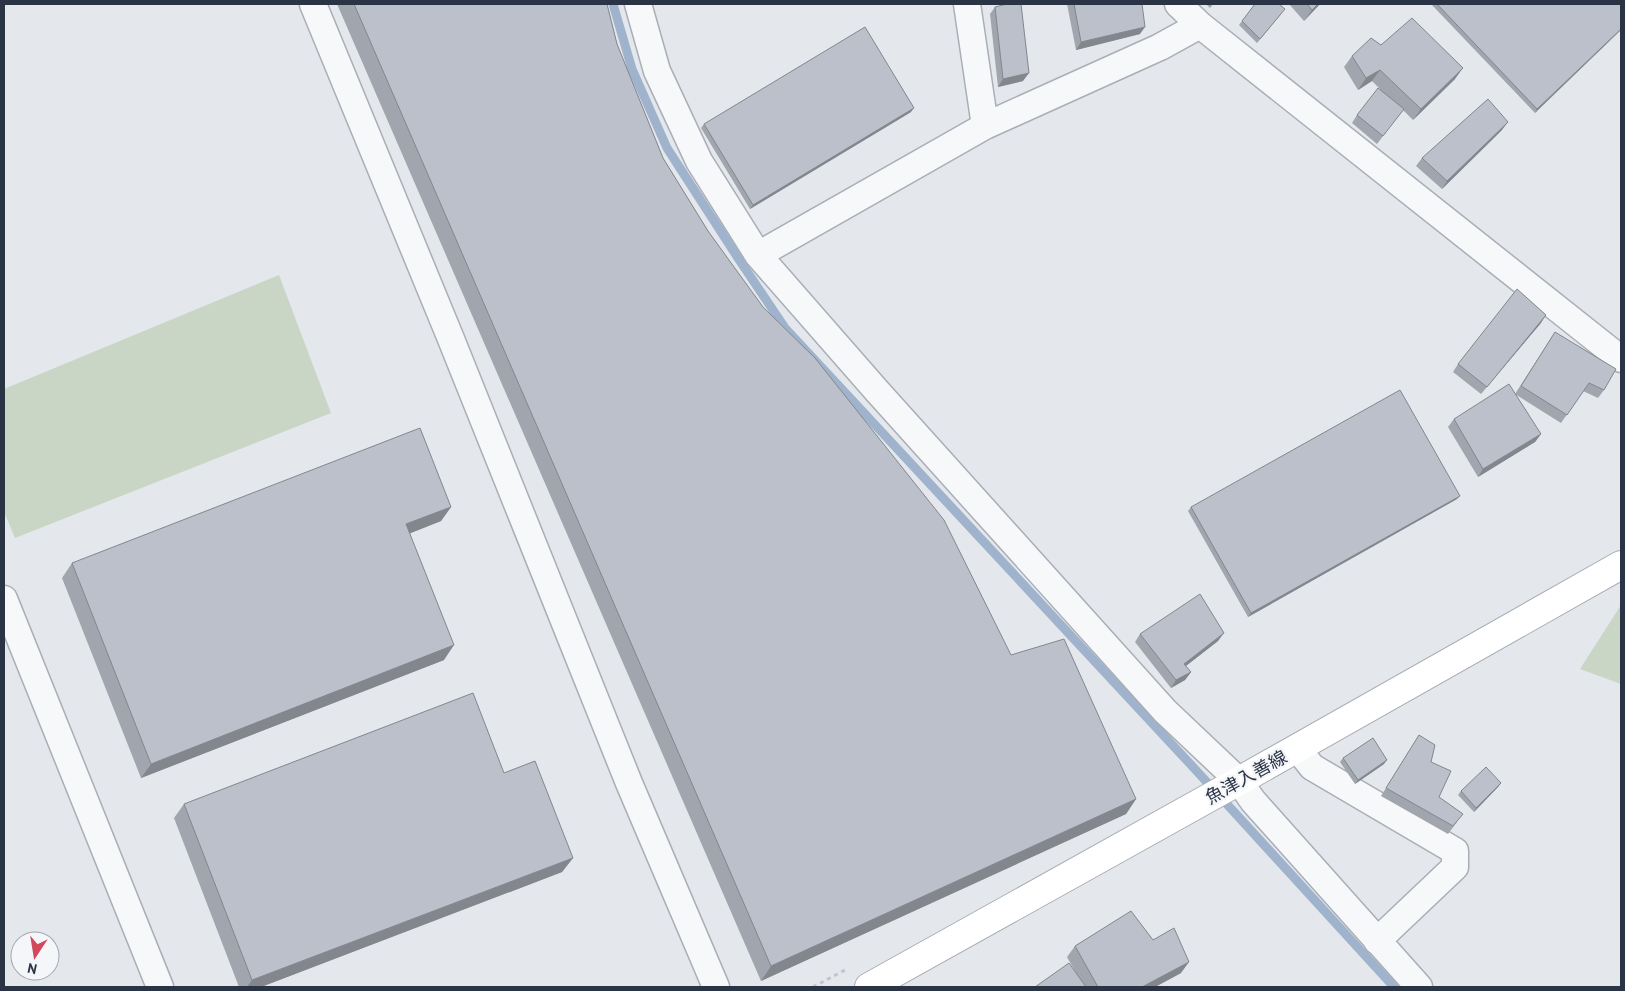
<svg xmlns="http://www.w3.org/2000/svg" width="1625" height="991" viewBox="0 0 1625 991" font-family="'PT Sans','Noto Sans JP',sans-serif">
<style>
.green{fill:#c9d6c5}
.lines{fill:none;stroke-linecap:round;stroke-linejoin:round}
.stream{stroke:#9fb4cc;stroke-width:9}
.minor-casing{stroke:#a9aeb7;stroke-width:29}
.secondary-casing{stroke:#a9aeb7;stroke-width:30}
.path{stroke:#c2c5cb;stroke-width:3;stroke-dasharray:4 4;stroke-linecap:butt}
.minor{stroke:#f7f8fa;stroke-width:26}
.secondary{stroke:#fff;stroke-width:28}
.wall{fill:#a1a5ae}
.shaded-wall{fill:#83868d}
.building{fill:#bbc0ca;stroke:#83868d}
.labels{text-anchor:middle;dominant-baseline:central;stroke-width:4.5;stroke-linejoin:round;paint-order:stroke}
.street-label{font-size:18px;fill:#2b3445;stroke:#f4f6f9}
</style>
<rect width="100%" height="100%" fill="#e4e7ec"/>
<path class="green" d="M279,275L331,413L15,538L4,512V389Z
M1621,605V684L1580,669Z"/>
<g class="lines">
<path class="stream" d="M613,4L632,69L667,148L738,258L785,328L1193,767L1394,987"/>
<g class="minor-casing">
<path id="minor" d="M313,4L451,339L629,783L716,987
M638,4L657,71L699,161L758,255L877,391L1165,711L1239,781L1253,801L1419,987
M967,4L985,126
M1200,25L1621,359
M758,255L985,126L1160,47L1200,25L1178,4
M4,599L160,987
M1297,748L1312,767L1455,851V867L1377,941"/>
</g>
<g class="secondary-casing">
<path id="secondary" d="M869,987L1239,781L1621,565"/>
</g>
<path class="path" d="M813,987L845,970"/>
<use href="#minor" class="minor"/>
<use href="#secondary" class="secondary"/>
</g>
<path class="wall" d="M337,4H607L617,44L663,158L708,231L1011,655L1136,799L1126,814L761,981Z
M1067,4H1142L1140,34L1076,50Z
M1206,4H1213L1210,8Z
M1255,4L1282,13L1257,43L1239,25Z
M1289,4H1320L1304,21Z
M1431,4H1621L1535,113Z
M995,7L1023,81L998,87L990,14Z
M1381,45L1455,79L1413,120L1403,110L1377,144L1352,123L1357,115L1380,89L1372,81L1358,90L1344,67L1352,56Z
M911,112L750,209L701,128L704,124Z
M1502,130L1442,189L1416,166L1422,158Z
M1541,323L1481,394L1453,372L1458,364Z
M1555,332L1604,390L1598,398L1583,391L1561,423L1515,394L1541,434L1535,442L1478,477L1448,427L1454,419L1515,394Z
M1457,499L1248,617L1188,511L1191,507Z
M451,507L441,521L410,533L444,660L141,778L62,578L72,563Z
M1140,634L1218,641L1186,666L1191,672L1185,680L1171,688L1135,642Z
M1419,735L1431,762L1439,797L1457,822L1448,834L1381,796Z
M1343,758L1384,764L1355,784L1340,762Z
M504,773L573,858L562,872L261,987H239L174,818L184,804Z
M1501,783L1498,787L1474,812L1458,795L1461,791Z
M1153,940L1181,973L1155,987H1035L1076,973L1067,957L1075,946Z"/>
<path class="shaded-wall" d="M1318,4H1320L1304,21L1312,10Z
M1145,27L1140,34L1076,50L1081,42Z
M1621,29V30L1535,113L1537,109Z
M1463,68L1455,79L1413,120L1421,109Z
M1380,70L1372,81L1358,90L1366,78Z
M1029,73L1023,81L998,87L1003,79Z
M914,108L911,112L750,209L753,205Z
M1508,122L1502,130L1442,189L1447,181Z
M1546,315L1541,323L1481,394L1487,387Z
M1541,434L1535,442L1478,477L1483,469Z
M1460,496L1457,499L1248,617L1251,613Z
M451,507L441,521L396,539L406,524Z
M1224,633L1218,641L1178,672L1184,664Z
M454,645L444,660L141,778L151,764Z
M1191,672L1185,680L1171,688L1176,680Z
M1387,760L1384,764L1355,784L1358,780Z
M1501,783L1498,787L1474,812L1476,808Z
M1136,799L1126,814L761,981L771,966Z
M573,858L562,872L261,987H247L252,980Z
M1189,962L1181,973L1155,987H1142Z"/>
<path class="building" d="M354,4H607L617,44L663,158L708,231L763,307L815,358L944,520L1011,655L1064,639L1136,799L771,966Z
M1007,4H1021L1029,73L1003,79L995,7Z
M1074,4H1142L1145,27L1081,42Z
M1255,4H1279L1285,9L1260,39L1242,21Z
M1307,4H1318L1312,10Z
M1437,4H1621V29L1537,109Z
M1412,18L1463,68L1421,109L1380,70L1366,78L1352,56L1371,38L1381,45Z
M865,27L914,108L753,205L704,124Z
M1378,88L1404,109L1383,136L1357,115Z
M1488,99L1508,122L1447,181L1422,158Z
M1517,289L1546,315L1487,387L1458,364Z
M1555,332L1616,369L1604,390L1589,383L1567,415L1521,386Z
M1509,384L1541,434L1483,469L1454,419Z
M1400,390L1460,496L1251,613L1191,507Z
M420,428L451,507L406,524L454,645L151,764L72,563Z
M1200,594L1224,633L1184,664L1191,672L1176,680L1140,634Z
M473,693L504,773L535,761L573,858L252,980L184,804Z
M1419,735L1435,745L1431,762L1451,771L1439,797L1463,814L1453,826L1386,788Z
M1373,738L1387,760L1358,780L1343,758Z
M1486,767L1501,783L1476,808L1461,791Z
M1131,911L1153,940L1174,928L1189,962L1142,987H1098L1075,946Z
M1069,963L1086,987H1035Z"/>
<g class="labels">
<g class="street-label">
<text transform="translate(1246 777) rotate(-29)">魚津入善線</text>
</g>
</g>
<rect width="1625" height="991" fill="none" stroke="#2b3445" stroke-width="10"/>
<g transform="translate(35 956) rotate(192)"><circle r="24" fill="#f4f6f9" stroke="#a4a8b1"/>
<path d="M0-4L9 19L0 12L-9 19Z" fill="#d1495b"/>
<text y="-8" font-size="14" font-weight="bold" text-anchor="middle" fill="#2b3445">N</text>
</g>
</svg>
